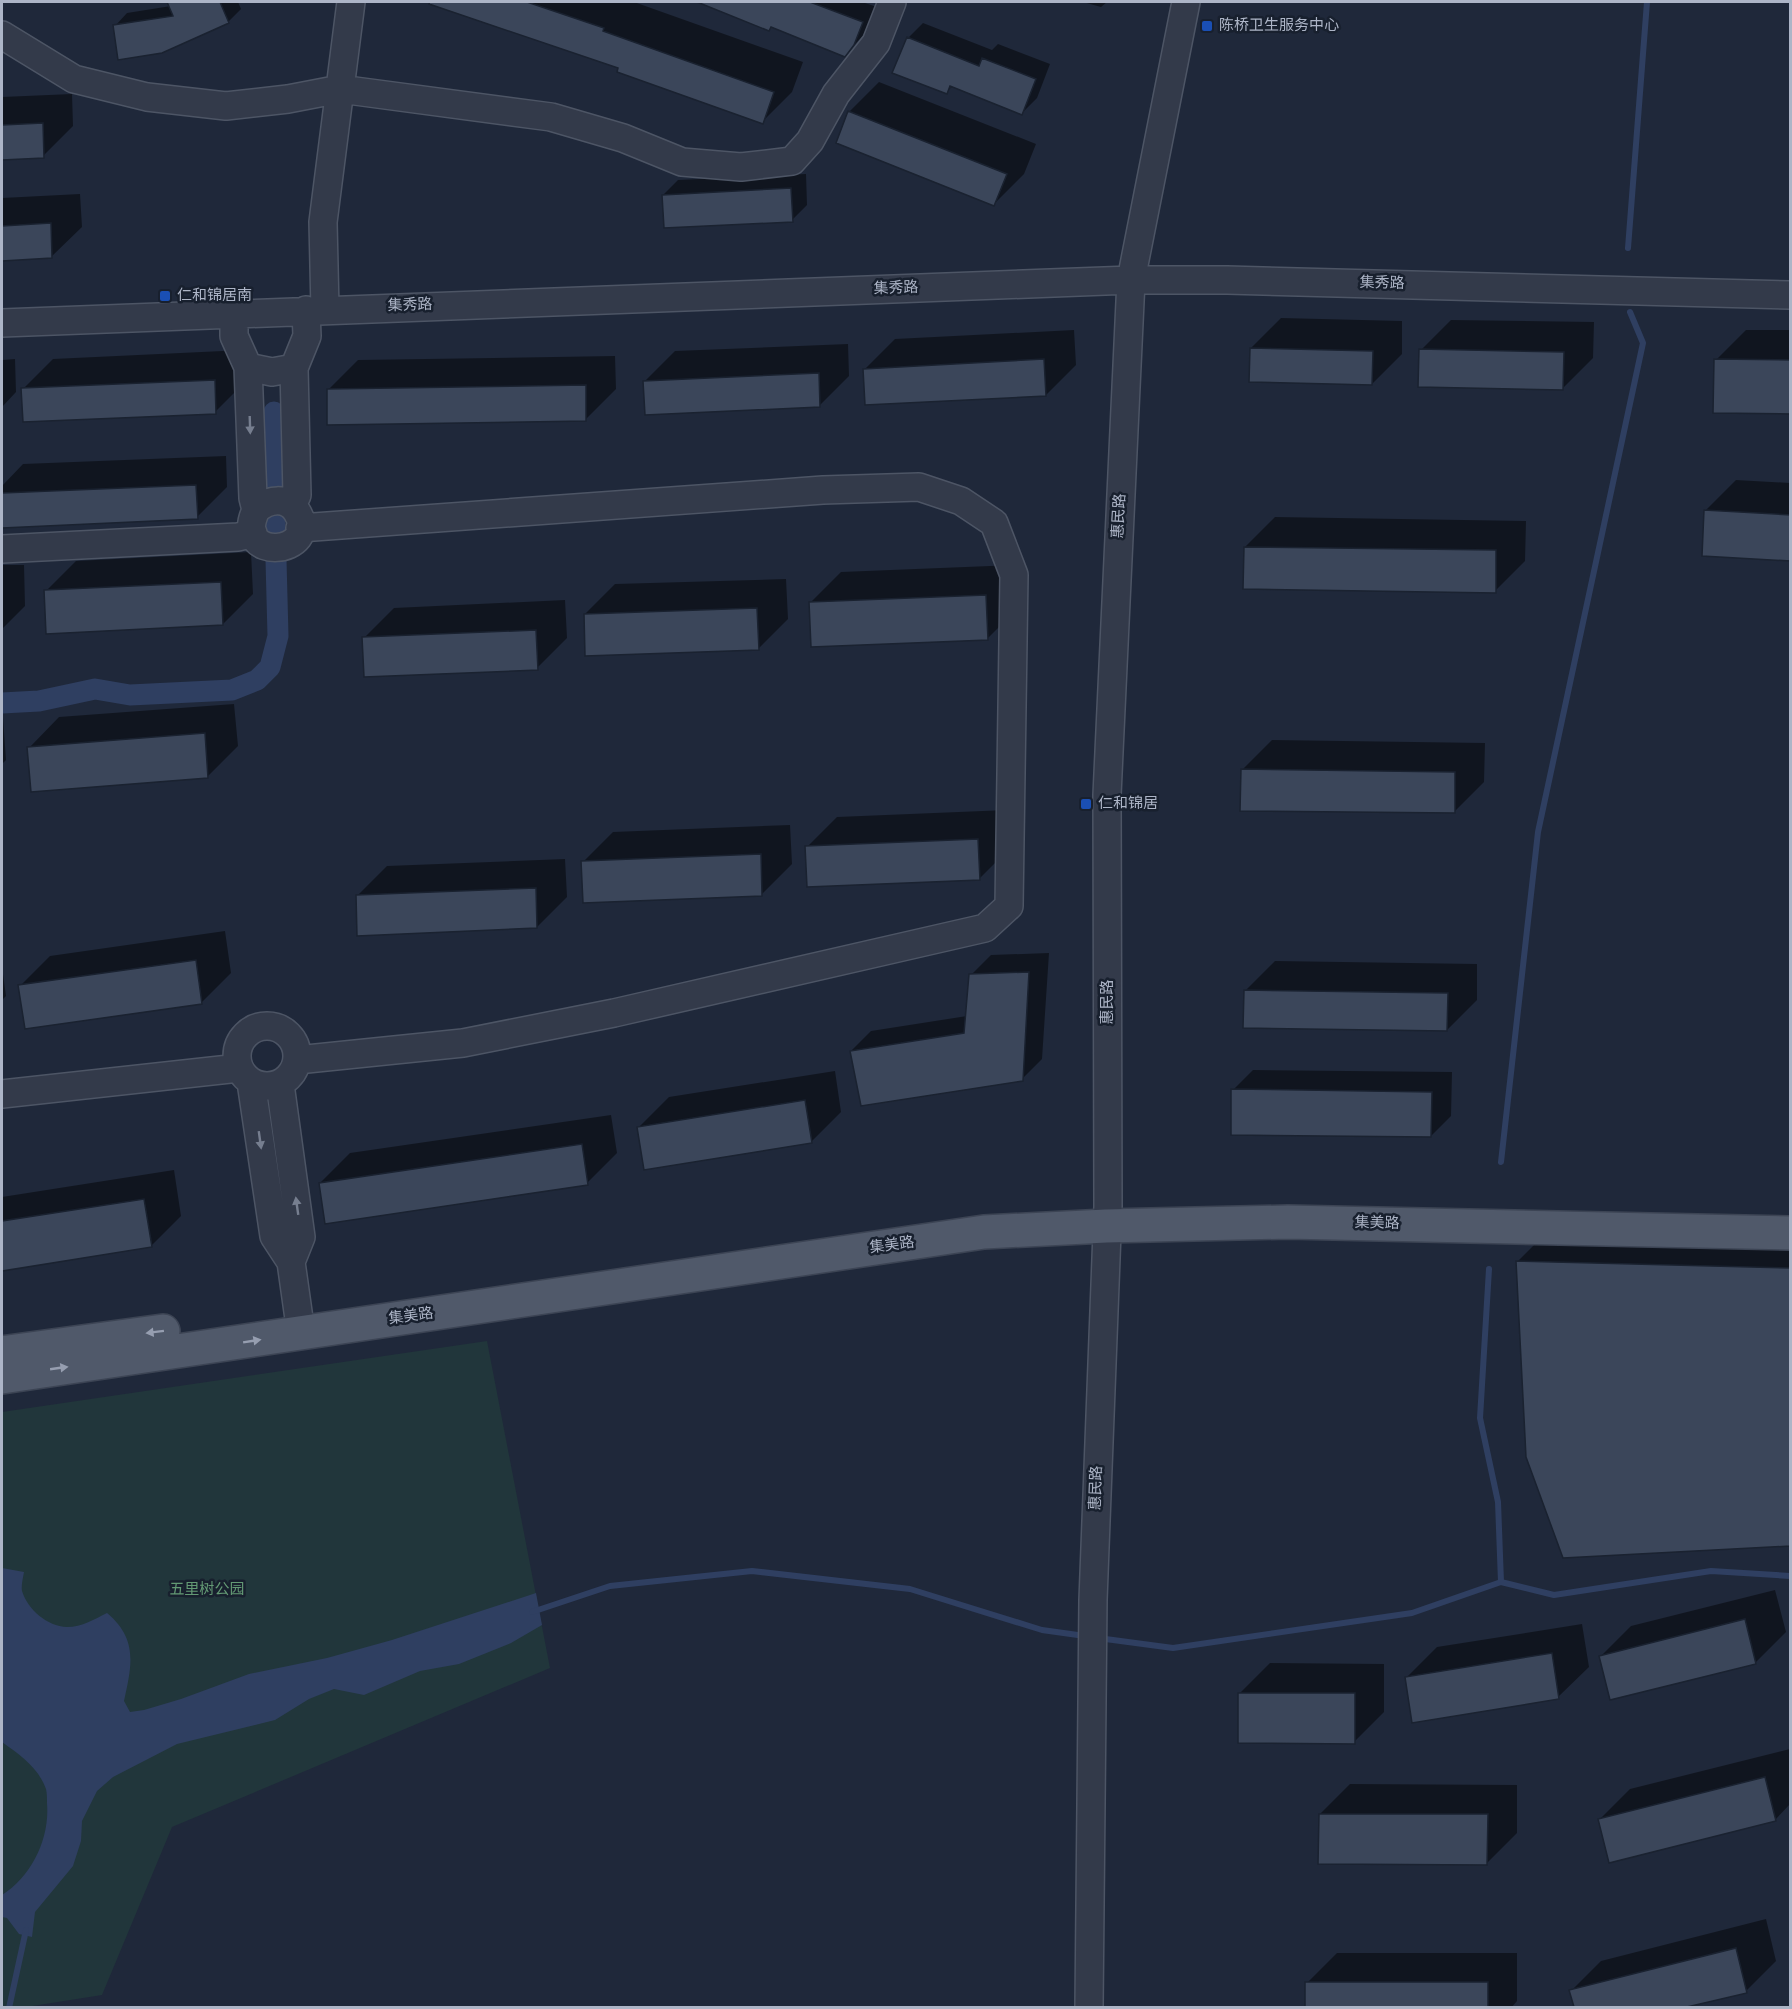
<svg xmlns="http://www.w3.org/2000/svg" width="1792" height="2009" viewBox="0 0 1792 2009" font-family="Overpass,'Noto Sans SC',sans-serif">
<style>
.green{fill:#21363b}
.water{fill:#2f3f61}
.shadow{fill:#0007}
.lines{fill:none;stroke-linecap:round;stroke-linejoin:round}
.stream{stroke:#2f3f61;stroke-width:6}
.canal{stroke:#2f3f61;stroke-width:21}
.building{fill:#3b465a;stroke:#1a2230;stroke-width:1.5}
.minor-casing{stroke:#4d5565;stroke-width:30}
.major-casing{stroke:#3c4454;stroke-width:36}
.minor{stroke:#333a4a;stroke-width:27}
.major{stroke:#50596a;stroke-width:33}
.oneway{fill:#767e8f}
.oneway2{fill:#969eb0}
.transit-dot{fill:#1a4fb4;stroke:#18202e;stroke-width:2}
.labels{text-anchor:middle;dominant-baseline:central;stroke-width:5;stroke-linejoin:round;paint-order:stroke}
.poi-label{font-size:15px;fill:#adb5c7;stroke:#18202e;text-anchor:start}
.street-label{font-size:15px;fill:#adb5c7;stroke:#18202e}
.park-label{font-size:15px;fill:#639974;stroke:#18202e}
</style>
<rect width="100%" height="100%" fill="#1f283a"/>
<path class="green" d="M487,1341L550,1668L172,1827L102,1995L26,2007H2V1412Z"/>
<path class="water" d="M2,1568L24,1572C23,1578 21,1585 22,1591C28,1610 47,1626 67,1627C82,1627 95,1619 107,1613C138,1639 132,1665 124,1701L130,1712L144,1710L181,1699L249,1674L327,1658L392,1640L536,1593L542,1625L511,1643L459,1664L420,1671L364,1695L334,1689L309,1699L275,1720L177,1744L113,1777L97,1791L82,1821L81,1841L73,1866L35,1912L32,1937L19,1934L7,1918L2,1917V1895C32,1876 50,1838 47,1803C47,1799 47,1793 46,1789C38,1767 20,1755 2,1742Z"/>
<path class="shadow" d="M172,2H238L241,9L228,22L115,26L127,13L171,6L170,4Z
M456,2H634L803,62L792,92L762,122L620,67L454,11Z
M698,2H862L877,7L869,29L845,55L772,26L769,29Z
M1083,2H1107L1101,7Z
M923,23L992,50L998,44L1050,64L1037,98L1022,113L953,86L946,92L908,38Z
M879,82L1036,144L1024,174L994,204L849,112Z
M72,94L73,126L43,156L2,158V97Z
M806,174L807,205L792,220L663,195L678,180Z
M80,194L82,227L51,257L2,259V198Z
M1281,318L1402,321V354L1372,384L1251,348Z
M1451,320L1594,322L1593,358L1563,388L1421,350Z
M1074,330L1076,365L1046,395L865,369L895,339Z
M1746,330H1790V412L1716,360Z
M848,344L849,376L819,406L645,381L675,351Z
M244,350L245,382L215,412L23,389L53,359Z
M615,356L616,389L586,419L328,390L358,360Z
M15,359L16,392L2,407V360Z
M226,456L227,487L197,517L2,526V486L23,464Z
M1736,480L1790,483V560L1706,510Z
M1275,517L1526,521L1525,561L1495,591L1245,547Z
M251,552L253,594L223,624L46,591L76,561Z
M2,565H24L25,606L2,629Z
M1015,565L1017,609L987,639L811,602L841,572Z
M786,579L788,619L758,649L585,614L615,584Z
M565,600L567,638L537,668L364,638L394,608Z
M234,704L238,746L208,776L29,748L59,717Z
M2,718H3L6,760L2,764Z
M1272,740L1485,743L1484,782L1454,812L1242,770Z
M1007,810L1009,849L979,879L807,847L837,817Z
M790,825L792,864L762,894L583,862L613,832Z
M565,859L567,897L537,927L357,896L387,866Z
M225,931L231,973L201,1003L20,986L50,956Z
M1049,953L1042,1059L1022,1079L851,1051L871,1031L967,1016L971,975L991,955Z
M1275,961L1477,964V1000L1447,1030L1245,991Z
M2,967L6,996L2,1000Z
M1253,1070L1452,1072L1451,1116L1431,1136L1233,1090Z
M835,1071L841,1112L811,1142L639,1127L669,1097Z
M611,1115L617,1153L587,1183H320L350,1153Z
M174,1170L181,1216L151,1246L2,1269V1197Z
M1537,1242L1790,1248V1544L1517,1262Z
M1775,1590L1786,1632L1756,1662L1601,1656L1631,1626Z
M1582,1624L1589,1667L1558,1697L1407,1677L1437,1647Z
M1270,1663L1384,1664V1712L1354,1742L1240,1693Z
M1790,1749V1804L1775,1820L1600,1819L1630,1789Z
M1350,1784L1517,1785V1833L1487,1863L1320,1814Z
M1766,1919L1776,1961L1746,1991L1681,2008H1575L1571,1991L1601,1961Z
M1337,1953H1517V2001L1511,2008H1307V1983Z"/>
<g class="lines">
<path class="stream" d="M1628,248L1647,2
M1501,1162L1538,832L1643,343L1630,312
M1489,1269L1480,1418L1498,1502L1501,1582
M532,1612L610,1586L752,1571L910,1589L1042,1630L1085,1636
M1098,1638L1173,1648L1412,1613L1501,1582L1554,1595L1711,1571L1790,1576
M9,2008L26,1930"/>
<path class="canal" d="M274,412L275,489
M275,512V537
M2,703L39,701L95,689L130,695L232,690L257,680L270,667L278,636L276,560"/>
</g>
<path class="building" d="M167,2H220L229,23L162,53L118,60L113,25L173,16Z
M430,2H527L604,28L603,31L774,92L763,124L617,72L618,68L429,4Z
M697,2H810L863,22L854,45L845,57L771,27L769,31Z
M907,37L979,66L982,58L1036,79L1022,115L950,86L947,94L892,73Z
M848,111L1007,174L994,206L836,143Z
M43,123L44,158L2,160V125Z
M791,188L793,222L664,228L662,195Z
M51,223L52,258L2,261V226Z
M1250,348L1373,351L1372,385L1249,382Z
M1419,349L1564,352L1563,390L1418,387Z
M1044,359L1046,396L865,405L863,369Z
M1714,359L1791,360V414L1713,413Z
M819,373L820,407L645,415L643,381Z
M215,380L216,414L23,422L21,388Z
M586,385V421L327,425V389Z
M196,485L198,519L2,528V493Z
M1704,510L1791,515V561L1702,556Z
M1244,547L1496,550V593L1243,589Z
M221,582L223,625L46,634L44,590Z
M986,595L988,640L811,647L809,602Z
M757,608L759,650L585,656L584,614Z
M536,630L538,670L364,677L362,637Z
M205,733L208,778L31,792L27,747Z
M1241,769L1455,772V813L1240,811Z
M978,839L980,880L807,887L805,846Z
M761,854L762,896L583,903L581,861Z
M536,888L537,928L357,936L356,895Z
M196,960L202,1004L25,1029L18,985Z
M1029,972L1023,1081L861,1106L850,1051L964,1033L969,974Z
M1244,990L1448,993L1447,1031L1243,1028Z
M1231,1089L1432,1092L1431,1137L1231,1135Z
M805,1100L812,1143L644,1170L637,1127Z
M582,1144L588,1185L325,1224L319,1183Z
M144,1199L152,1247L2,1271V1221Z
M1516,1261L1791,1268V1546L1563,1558L1526,1457Z
M1745,1619L1756,1664L1610,1700L1599,1656Z
M1552,1653L1559,1699L1412,1723L1405,1677Z
M1238,1693H1355V1744L1238,1743Z
M1765,1777L1776,1821L1609,1863L1598,1819Z
M1319,1814H1488L1487,1865L1318,1864Z
M1736,1948L1747,1993L1687,2007H1574L1569,1990Z
M1305,1982H1488V2007H1305Z"/>
<g class="lines">
<g class="minor-casing">
<path id="minor" d="M2,35L74,79L147,97L226,106L288,99L340,89L551,117L623,138L682,162L741,167L792,161L810,141L836,94L876,43L892,2
M325,310L323,222L351,2
M234,312V336L248,367L272,372L294,368L307,336L306,310
M2,323L1131,280H1227L1790,295
M248,367L253,498L256,510C231,564 323,555 297,512C287,496 268,499 256,510
M292,506L297,495L294,368
M2,549L238,537L253,533
M237 1056a30 30 0 1 1 60 0a30 30 0 1 1-60 0Z
M297,1060L463,1043L614,1013L985,928L1009,906L1014,575L994,523L961,501L919,487L823,490L300,528
M251,1082L274,1236L291,1262L301,1333
M280,1084L301,1237L291,1262
M2,1094L239,1068
M1089,2008L1093,1600L1108,1206L1107,795L1131,280L1186,2"/>
</g>
<g class="major-casing">
<path id="major" d="M2,1353L163,1331
M2,1377L984,1232L1106,1226L1288,1222L1790,1233"/>
</g>
<use href="#minor" class="minor"/>
<use href="#major" class="major"/>
</g>
<defs><path id="oneway-solid" d="M-6-.8H1V-3.2L6.5 0L1 3.2V.8H-6Z" transform="scale(1.5)"/></defs>
<g class="oneway">
<use href="#oneway-solid" transform="translate(250 425) rotate(88)"/>
<use href="#oneway-solid" transform="translate(260 1140) rotate(82)"/>
<use href="#oneway-solid" transform="translate(297 1206) rotate(-98)"/>
</g>
<g class="oneway2">
<use href="#oneway-solid" transform="translate(155 1332) rotate(173)"/>
<use href="#oneway-solid" transform="translate(252 1341) rotate(-9)"/>
<use href="#oneway-solid" transform="translate(59 1368) rotate(-8)"/>
</g>
<g class="transit-dot">
<rect x="1201" y="20" width="12" height="12" rx="3"/>
<rect x="159" y="290" width="12" height="12" rx="3"/>
<rect x="1080" y="798" width="12" height="12" rx="3"/>
</g>
<g class="labels">
<g class="poi-label">
<text x="1219" y="26">陈桥卫生服务中心</text>
<text x="177" y="296">仁和锦居南</text>
<text x="1098" y="804">仁和锦居</text>
</g>
<g class="street-label">
<text transform="translate(1382 284) rotate(1)">集秀路</text>
<text transform="translate(896 289) rotate(-2)">集秀路</text>
<text transform="translate(410 306) rotate(-2)">集秀路</text>
<text transform="translate(1120 516) rotate(-87)">惠民路</text>
<text transform="translate(1108 1002) rotate(-90)">惠民路</text>
<text transform="translate(1377 1224) rotate(1)">集美路</text>
<text transform="translate(892 1246) rotate(-8)">集美路</text>
<text transform="translate(411 1317) rotate(-8)">集美路</text>
<text transform="translate(1097 1488) rotate(-88)">惠民路</text>
</g>
<g class="park-label">
<text x="207" y="1590">五里树公园</text>
</g>
</g>
<rect width="1792" height="2009" fill="none" stroke="#adb5c7" stroke-width="6"/>
</svg>
